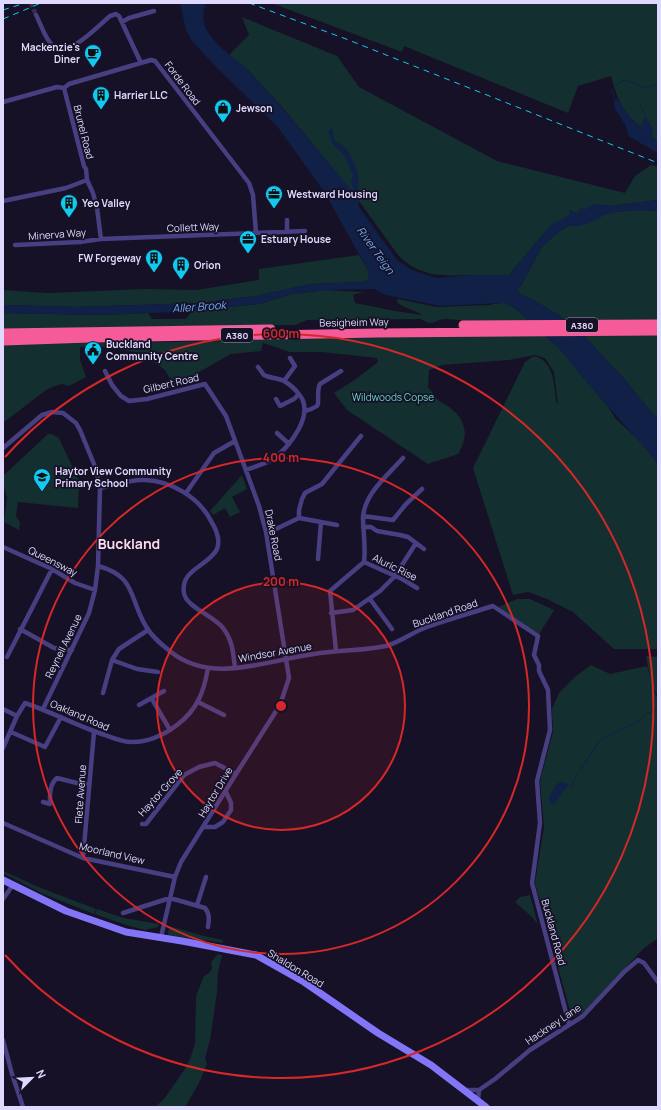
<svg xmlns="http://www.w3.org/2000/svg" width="661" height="1110" viewBox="0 0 661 1110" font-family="Manrope,sans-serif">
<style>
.green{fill:#142f30}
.water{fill:#102047}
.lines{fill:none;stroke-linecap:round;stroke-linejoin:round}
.stream{stroke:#102047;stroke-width:1}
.street-tunnel{stroke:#342f46;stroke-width:4.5;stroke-dasharray:4.5 2;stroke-linecap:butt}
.street{stroke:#473f82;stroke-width:4.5}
.secondary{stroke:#8275f7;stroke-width:7}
.highway{stroke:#f55b99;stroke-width:9}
.rail{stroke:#10caf1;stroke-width:1;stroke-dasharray:6 5;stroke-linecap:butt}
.ring{fill:none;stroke:#d62828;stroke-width:2}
.labels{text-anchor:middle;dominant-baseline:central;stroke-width:3.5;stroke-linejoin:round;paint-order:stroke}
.shield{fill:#161126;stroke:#a39dbc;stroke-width:1}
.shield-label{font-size:9px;font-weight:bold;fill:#dfd9fd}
.poi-label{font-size:10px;font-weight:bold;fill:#dfd9fd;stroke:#161126;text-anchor:start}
.street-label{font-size:10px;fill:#dfd9fd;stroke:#161126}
.park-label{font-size:10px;fill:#68d9c5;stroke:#161126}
.water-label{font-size:11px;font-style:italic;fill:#6dacf6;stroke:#161126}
.district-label{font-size:14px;font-weight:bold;fill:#fddaee;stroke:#161126}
.centre{fill:#d62828;stroke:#161126;stroke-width:2}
.ring-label{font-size:12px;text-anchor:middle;font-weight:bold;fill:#d62828;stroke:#161126;stroke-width:3.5;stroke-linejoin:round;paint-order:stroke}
</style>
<rect width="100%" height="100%" fill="#161126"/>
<path class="green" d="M271,3H658V142L652,137L645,118L641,127C622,113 617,98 611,76L578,86L568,113L404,46L402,52Z
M242,17L337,56L359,87L497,161L625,193L635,176L651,165L658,167V200L612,206L600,205L553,224L538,240L509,275C497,275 485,275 472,275C444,276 420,278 398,255L354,194L282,107L250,72L229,55L249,35Z
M658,210V419L648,408L626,381L585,337L560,316L533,300L521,295L516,289L521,286L541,248L552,237L569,225C584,228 592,220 604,215C621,208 641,213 658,210Z
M359,255L369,272L368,280L363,282L311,284L256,296L199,303L77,307L3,305V290L47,293L145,289L196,290L259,280V269Z
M327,290L363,292L353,295L355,303L395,311L422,315C416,310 400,307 397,302V300L399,299L436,307L491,305L492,304L504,303L515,308L560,349L600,397L611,411L615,418L646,447L658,464V507L654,505L658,508V649H614L573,612L547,599L528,592L513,595L473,468L525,362L534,356C554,361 554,384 556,401L558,405L554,372L545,358L535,355L509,360L442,365L429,370L428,387C432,391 434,396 438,400C441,402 445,404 449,407C467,420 469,436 458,454L428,464L347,410L334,393L356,379L378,362L377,358L322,352H290L263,343L261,351L231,354L192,376L190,382L174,386L165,370L142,353L97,346L80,347V360L86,377L69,386L62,384L55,386L46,390L3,423V344L103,341L107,343L231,341L240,339L474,334L462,322L461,320C456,320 450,319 445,319C434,320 433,327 421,319L307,320L295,325L3,329V313L102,315L148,313L152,319H186L192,311L259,304L292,294Z
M48,434H52L59,438L79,481L78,508L18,502L16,516L20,523L19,530L4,522L7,497L3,485V476Z
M242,475L247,489L232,497L240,512L230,517L225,508L213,515L210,511Z
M517,599H530L554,610L538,636L498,607Z
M646,656L658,657V696L654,690L658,700V938L643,949L584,1012L572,1018L535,883L544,827L540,781L553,732L552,709L559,693L576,676L591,665L610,674L647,666L650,676Z
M3,871L41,888L96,909L94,914L41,893L3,873Z
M530,895L538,925L533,918L515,902L520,897Z
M97,909L124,918L159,924L158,927L145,930L126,925L95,914Z
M169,926L204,936L223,940V943L168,935Z
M218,954L222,955L218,972L217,992L210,1040L205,1058L207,1064L199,1083L185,1107H155L164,1099L185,1069L190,1059L195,1044L196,996L204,976L210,972L212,968L211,962Z"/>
<path class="water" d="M180,3H206C202,12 202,23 208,32C219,50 238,59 252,74C287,112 320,153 354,193L351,181L353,175L344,155L333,144L328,132L332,127L334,140L347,149L358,173L359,207L397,260L412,270L436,278L472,275H509L538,240L553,224L569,215V210L577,213L582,207L584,210L593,204L612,206L658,200V210C641,213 621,208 604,215C592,221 584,228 569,225L552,237L541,248L521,286L516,289L521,295L533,300L560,316L585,337L626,381L648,408L658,419V463L583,378L560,349L515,308L504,303L440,306L386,295L374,289L327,290L292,294L259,304L177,312L102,315L3,313V305L77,307L199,303L256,296L311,284L363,282L368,280L369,272L325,193L277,126L218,69L192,41L186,30Z
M617,99L633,121L641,127L645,118L653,128L652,137L658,142V154L656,152L628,136C628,120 614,116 614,101Z
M559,782L567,783L568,785L563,791L555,804L550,803L549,801C550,794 554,787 559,782Z"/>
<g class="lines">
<path class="stream" d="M615,99L612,91C624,72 630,84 645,87C649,87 654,85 658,84
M640,105L650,125
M579,772L599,742L605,737L634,724L648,713L658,710
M568,785L573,787L574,780L577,774"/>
<path class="street-tunnel" d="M31,3L36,15"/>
<path class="street" d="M36,15C41,24 45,40 54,47C69,58 99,25 110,16L116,14L119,16L141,63
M122,22L129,18L154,11
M64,88L84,166L86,169L87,180L93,193L97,208L101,239
M3,102L57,87L64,88L69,84L151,60L155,61L249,183L253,195L256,233
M3,201L66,188L87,180
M287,220V232
M15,245L80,242L101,239L305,231
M105,371L112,385L121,396L129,401L147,399L205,384L226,416L259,506L266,532L289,678L280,705L236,774L181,862L175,877L161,937
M284,381L295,366L290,358
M276,399L280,406L294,399L299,394
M305,411C309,410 314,408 317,406C320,403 316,391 320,384L341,371
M277,433L289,444
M3,448L42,415L52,412L63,413L76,423L80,430L96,469L100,488L98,566L95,590L89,613L43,709
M246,470C254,467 264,464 272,460C289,448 317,413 298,393C295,389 289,384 284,381C278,378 269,378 264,375C262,373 260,369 258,367
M100,488C115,485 130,479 145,480C171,481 199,497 211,521C216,529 221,539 217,549C209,566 180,569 184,593C186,607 214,616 223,628C233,641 233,653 235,668
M186,493L214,453L235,441
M363,516L393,520L406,504L422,489
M299,518L337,525
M363,527H371L377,531L400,535L408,537L424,549
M266,532L278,528L299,518V510L302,499L305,493L322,484L361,436
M3,547L52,569L75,583L95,590
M318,559L321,522
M364,562L402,579L417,588
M98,566C137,576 129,600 147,628C153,638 162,645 171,652C212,685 268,660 314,654C337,650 362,651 386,646C400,642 413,632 427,627C449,619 471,613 493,606L538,636L534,655L539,665V671L548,690L550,730L537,781L540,823L532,883L569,1024
M370,599L392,629
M331,613L353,610L380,591L395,576L416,543
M20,629L54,648L72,650
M336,651L330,591L364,562C366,547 363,532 363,517C365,493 387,476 403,458
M7,657L52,569
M112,660L137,669L158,672
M103,693L112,660L119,649L148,630
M152,699L170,730
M198,702L224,715
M139,705L164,691
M3,709L17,716
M11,732L45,747L61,717
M3,748L17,716L25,703C52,712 77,726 105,735C113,738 123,742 132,742C148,742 164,735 177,725C197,710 204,692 208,668
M43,802L50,804C50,795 49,785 57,778L81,784H89
M3,823L83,858L175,877
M142,824H146L184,775L199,767L215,763L236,774
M204,827H215L223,822L231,810V803L226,792
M83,858L94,732
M3,899L13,885
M197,905L206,877
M123,913L170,898L205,908C210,914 209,920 208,927
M3,1040L12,1074L23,1107
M464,1090H479
M478,1100L479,1090L495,1079L530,1050L583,1016L624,972L638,960L644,963L658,982"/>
<path class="secondary" d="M3,880L66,911L126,932L182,941L256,955L304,982L378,1033L431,1065L486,1107"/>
<path class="highway" d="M463,325L658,324
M3,333L271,329
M3,341L90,338L376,333L658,331"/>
<path class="rail" d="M249,3L346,39L658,163
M3,10L25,3
M3,19L41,3"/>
</g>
<circle cx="281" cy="706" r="124" fill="#d62828" fill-opacity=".12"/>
<g class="ring">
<circle cx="281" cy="706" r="124"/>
<circle cx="281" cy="706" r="248"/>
<path d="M5 457A372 372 0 1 1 5 955"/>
</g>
<defs>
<g id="cafe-pin" transform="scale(0.9)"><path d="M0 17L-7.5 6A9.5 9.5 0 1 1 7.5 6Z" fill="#10caf1" stroke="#161126"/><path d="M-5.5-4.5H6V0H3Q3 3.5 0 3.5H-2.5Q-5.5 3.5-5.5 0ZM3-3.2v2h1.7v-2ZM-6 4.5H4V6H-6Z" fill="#111"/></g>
<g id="building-pin" transform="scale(0.9)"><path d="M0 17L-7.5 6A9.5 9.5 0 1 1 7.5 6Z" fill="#10caf1" stroke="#161126"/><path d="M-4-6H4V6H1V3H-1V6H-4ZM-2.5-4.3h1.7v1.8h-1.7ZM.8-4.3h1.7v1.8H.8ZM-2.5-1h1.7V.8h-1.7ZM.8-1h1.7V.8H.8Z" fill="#111"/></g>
<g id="shop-pin" transform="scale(0.9)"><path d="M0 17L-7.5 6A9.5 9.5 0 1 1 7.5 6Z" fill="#10caf1" stroke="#161126"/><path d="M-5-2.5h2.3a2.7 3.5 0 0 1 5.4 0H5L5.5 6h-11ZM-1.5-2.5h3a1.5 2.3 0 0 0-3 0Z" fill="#111"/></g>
<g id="office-pin" transform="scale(0.9)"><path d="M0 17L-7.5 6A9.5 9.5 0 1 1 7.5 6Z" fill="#10caf1" stroke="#161126"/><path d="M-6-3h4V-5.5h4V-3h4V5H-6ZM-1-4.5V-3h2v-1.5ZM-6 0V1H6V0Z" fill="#111"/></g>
<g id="civic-pin" transform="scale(0.9)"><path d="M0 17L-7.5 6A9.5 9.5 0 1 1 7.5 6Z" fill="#10caf1" stroke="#161126"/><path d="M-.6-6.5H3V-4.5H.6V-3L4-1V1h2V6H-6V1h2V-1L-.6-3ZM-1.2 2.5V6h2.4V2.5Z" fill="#111"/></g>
<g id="school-pin" transform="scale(0.9)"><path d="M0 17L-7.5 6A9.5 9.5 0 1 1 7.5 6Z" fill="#10caf1" stroke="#161126"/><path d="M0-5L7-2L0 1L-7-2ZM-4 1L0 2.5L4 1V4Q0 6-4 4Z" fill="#111"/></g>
</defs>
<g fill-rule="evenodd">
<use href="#cafe-pin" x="93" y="53"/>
<use href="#building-pin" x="101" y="95"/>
<use href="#shop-pin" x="223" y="108"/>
<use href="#office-pin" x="274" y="194"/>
<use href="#building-pin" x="69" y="203"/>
<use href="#office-pin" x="248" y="239"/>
<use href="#building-pin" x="154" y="258"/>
<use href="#building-pin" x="181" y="265"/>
<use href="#civic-pin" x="93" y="350"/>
<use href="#school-pin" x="42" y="477"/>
</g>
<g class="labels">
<g class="shield">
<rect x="566" y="318" width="32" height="14" rx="3"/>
<rect x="221" y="328" width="32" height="14" rx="3"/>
</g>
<g class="shield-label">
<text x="582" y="325">A380</text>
<text x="237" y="335">A380</text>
</g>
<g class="poi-label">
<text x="80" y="47" text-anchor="end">Mackenzie's<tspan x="80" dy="12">Diner</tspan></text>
<text x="114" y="95">Harrier LLC</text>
<text x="236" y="108">Jewson</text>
<text x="287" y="194">Westward Housing</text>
<text x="82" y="203">Yeo Valley</text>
<text x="261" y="239">Estuary House</text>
<text x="141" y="258" text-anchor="end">FW Forgeway</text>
<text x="194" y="265">Orion</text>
<text x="106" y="344">Buckland<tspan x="106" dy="12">Community Centre</tspan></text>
<text x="55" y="471">Haytor View Community<tspan x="55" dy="12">Primary School</tspan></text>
</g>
<g class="street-label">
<text transform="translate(183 83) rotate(53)">Forde Road</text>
<text transform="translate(84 132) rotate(76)">Brunel Road</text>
<text transform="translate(193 227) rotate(-2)">Collett Way</text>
<text transform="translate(57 234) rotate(-4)">Minerva Way</text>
<text transform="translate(354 322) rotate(-1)">Besigheim Way</text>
<text transform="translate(171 383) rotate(-13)">Gilbert Road</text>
<text transform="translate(274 535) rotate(79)">Drake Road</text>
<text transform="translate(53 561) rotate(27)">Queensway</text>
<text transform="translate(395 567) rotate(26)">Aluric Rise</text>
<text transform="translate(445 613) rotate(-19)">Buckland Road</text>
<text transform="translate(63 646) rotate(-64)">Reynell Avenue</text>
<text transform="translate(275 652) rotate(-10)">Windsor Avenue</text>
<text transform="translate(80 715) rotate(23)">Oakland Road</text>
<text transform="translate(160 792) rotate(-48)">Haytor Grove</text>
<text transform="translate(215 792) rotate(-59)">Haytor Drive</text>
<text transform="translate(80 794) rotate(-86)">Flete Avenue</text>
<text transform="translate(112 853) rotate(13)">Moorland View</text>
<text transform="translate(554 932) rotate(75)">Buckland Road</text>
<text transform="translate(296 968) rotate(31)">Shaldon Road</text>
<text transform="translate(553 1024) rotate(-34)">Hackney Lane</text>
</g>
<g class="park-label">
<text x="393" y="397">Wildwoods Copse</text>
</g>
<g class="water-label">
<text transform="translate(376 250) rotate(54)">River Teign</text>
<text transform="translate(199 306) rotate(-4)">Aller Brook</text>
</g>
<g class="district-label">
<text x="129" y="543">Buckland</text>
</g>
</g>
<circle cx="281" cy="706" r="6" class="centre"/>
<g class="ring-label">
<text x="281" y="338">600 m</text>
<text x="281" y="462">400 m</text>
<text x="281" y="586">200 m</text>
</g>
<rect width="661" height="1110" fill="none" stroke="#dfd9fd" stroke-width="8"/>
<g transform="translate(32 1078) rotate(66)" stroke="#161126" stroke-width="3" paint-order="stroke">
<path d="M0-3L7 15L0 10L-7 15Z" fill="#dfd9fd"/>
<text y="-6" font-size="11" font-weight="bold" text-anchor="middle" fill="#dfd9fd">N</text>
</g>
</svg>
